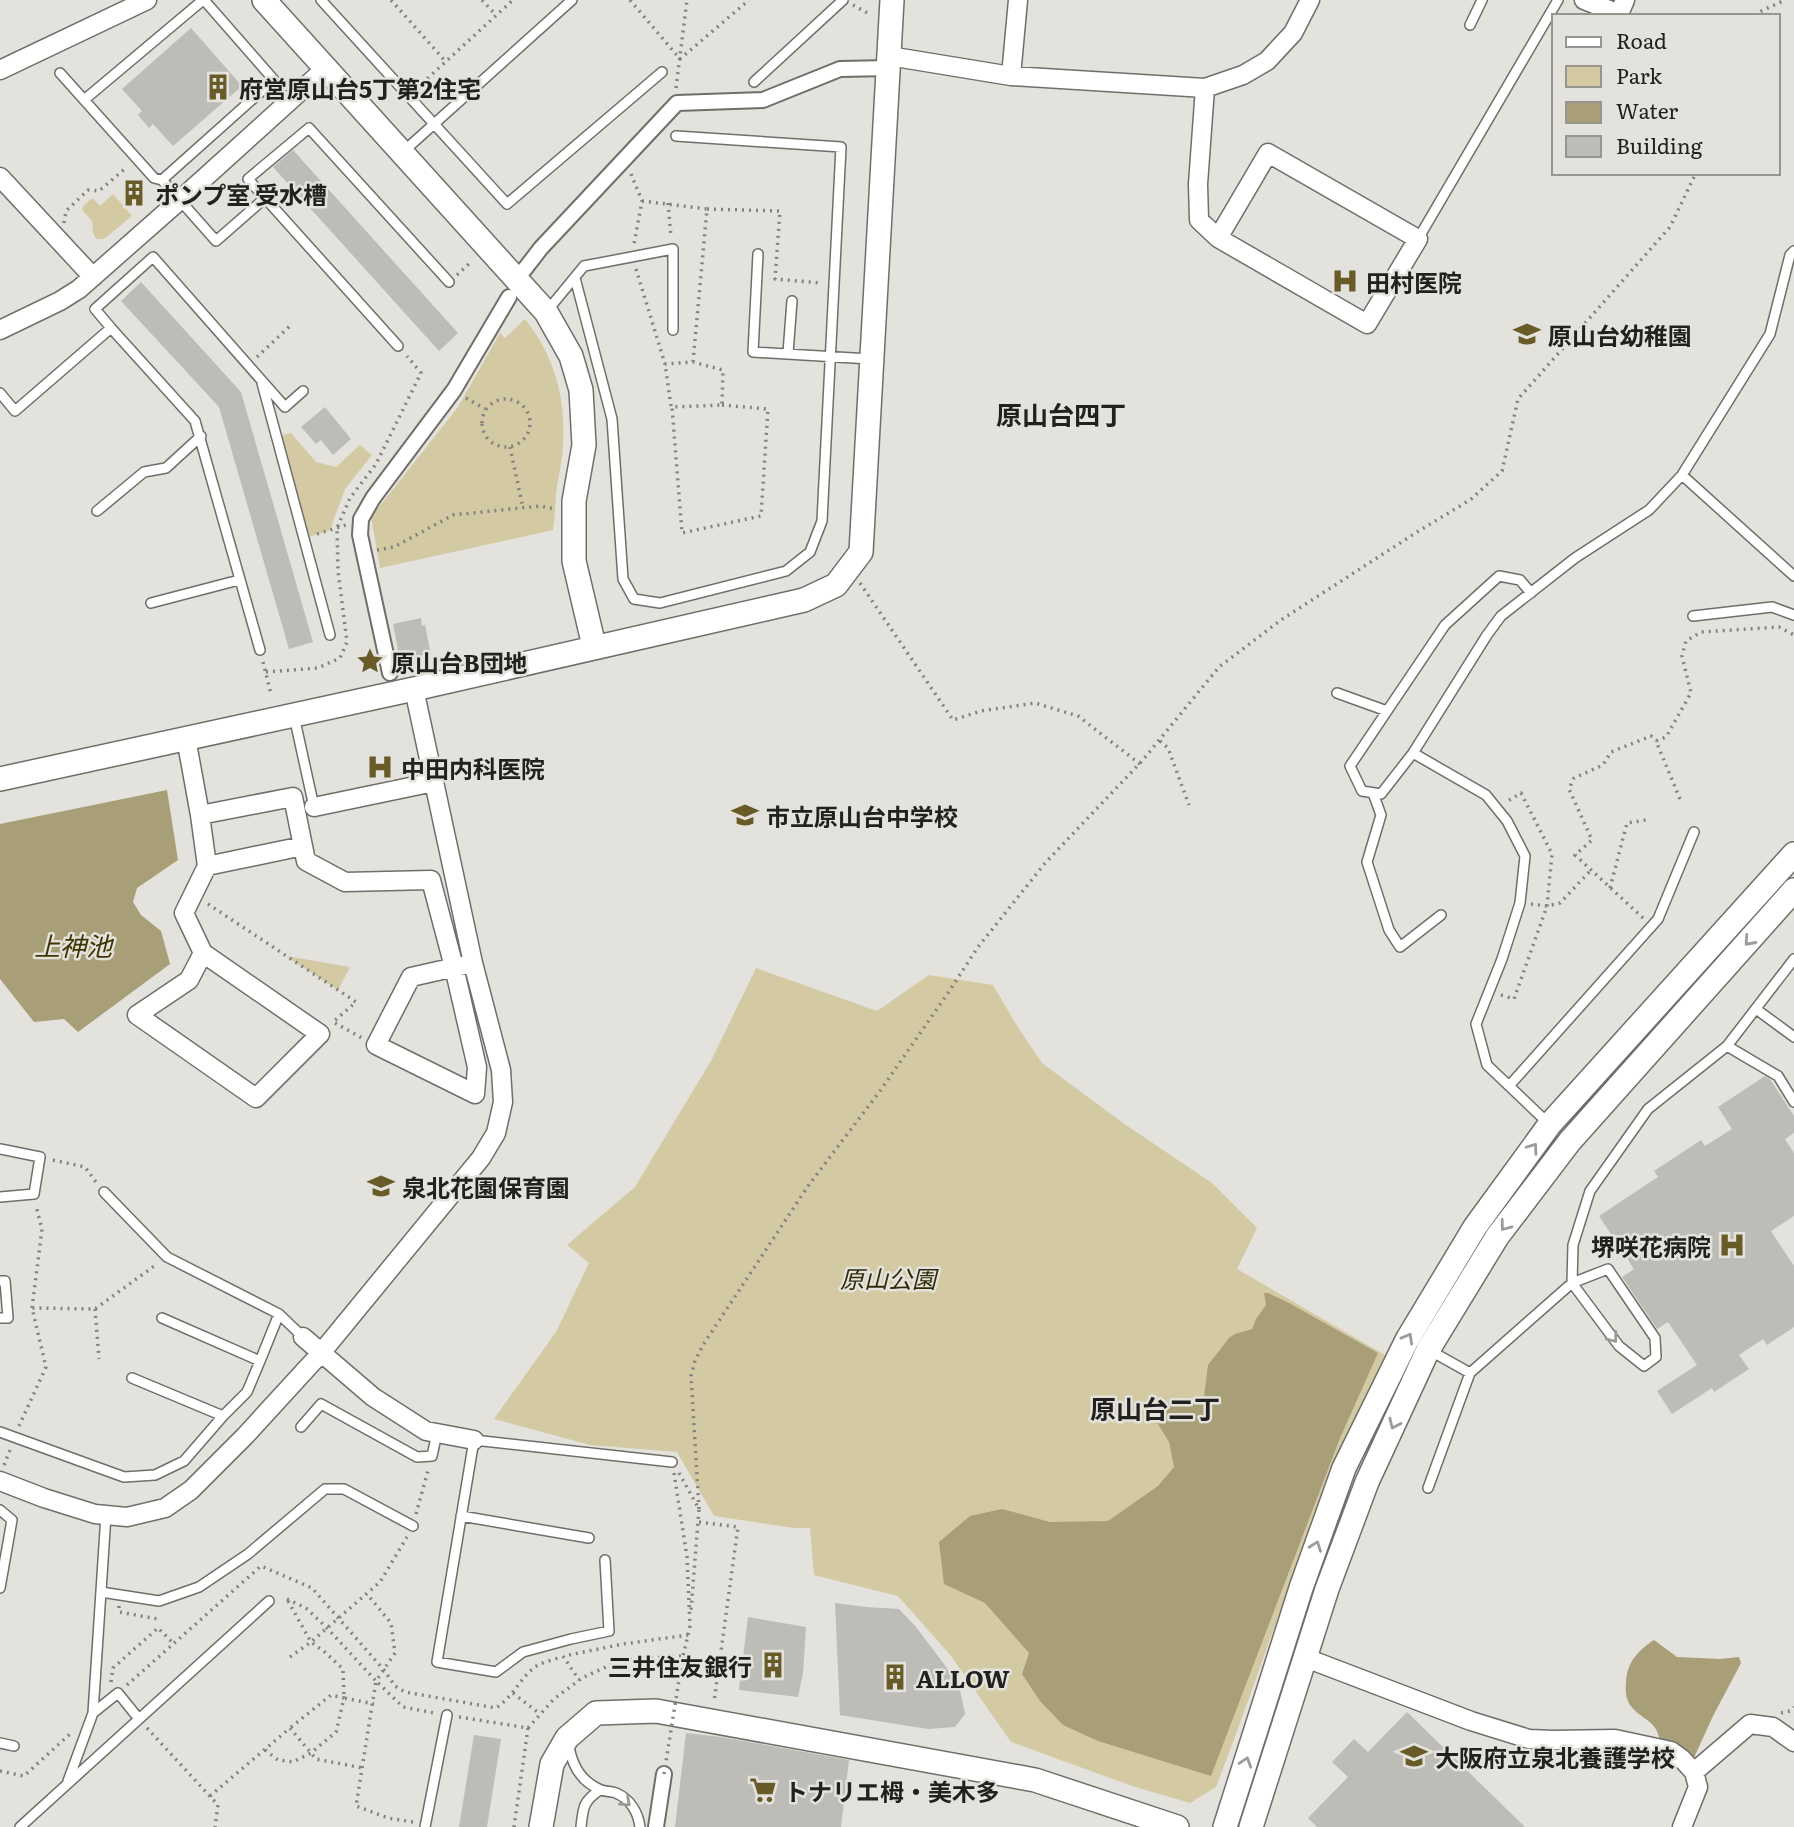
<svg xmlns="http://www.w3.org/2000/svg" width="1794" height="1827" viewBox="0 0 1794 1827" font-family="Literata,'Noto Sans JP',serif">
<style>
.green{fill:#d3caa4}
.water{fill:#a89e77}
.building{fill:#bdbcb6}
.lines{fill:none;stroke-linecap:round;stroke-linejoin:round}
.service-casing{stroke:#706e69;stroke-width:12}
.pedestrian-casing{stroke:#706e69;stroke-width:18}
.minor-casing{stroke:#706e69;stroke-width:21}
.tertiary-casing{stroke:#706e69;stroke-width:26}
.path{stroke:#83827e;stroke-width:3.5;stroke-dasharray:2 5;stroke-linecap:butt}
.service{stroke:#fff;stroke-width:9}
.pedestrian{stroke:#fff;stroke-width:14}
.minor{stroke:#fff;stroke-width:18}
.tertiary{stroke:#fff;stroke-width:23}
.path-bridge{stroke:#83827e;stroke-width:3.5;stroke-dasharray:2 5;stroke-linecap:butt}
.oneway{stroke:#9c9b9a}
.labels{text-anchor:middle;dominant-baseline:central;stroke-width:5;stroke-linejoin:round;paint-order:stroke}
.poi-label{font-size:24px;font-weight:bold;fill:#22211f;stroke:#e3e2dc;text-anchor:start}
.park-label{font-size:24px;font-style:italic;fill:#322a08;stroke:#e3e2dc}
.neighbourhood-label{font-size:26px;font-weight:bold;fill:#22211f;stroke:#e3e2dc}
.water-label{font-size:26px;font-style:italic;fill:#3f3400;stroke:#e3e2dc}
</style>
<rect width="100%" height="100%" fill="#e3e2dc"/>
<path class="green" d="M113,194L132,216L104,239H96L93,233L92,221L82,210L83,206L91,199H94L100,206Z
M525,319C554,355 566,398 563,444C563,458 559,473 557,487C555,501 555,516 553,530L380,568L371,517L458,407L500,333L505,338Z
M291,433L316,462L336,467L360,445L372,455L345,489L330,530L303,539L276,437Z
M286,956L350,967L338,990Z
M756,968L877,1011L929,975L993,985L1019,1029L1042,1063L1123,1123L1212,1183L1257,1228L1237,1269L1385,1355C1315,1494 1272,1643 1216,1787L1190,1803L1132,1786L1011,1742L951,1656L898,1596L814,1575L810,1528H794L714,1516L677,1452L590,1445L494,1419L556,1332L589,1263L567,1245L635,1187L711,1061Z"/>
<path class="water" d="M167,790L178,860L137,888L133,902L141,915L161,931L170,964L78,1032L64,1019L34,1022L0,979V824Z
M1264,1293H1268L1289,1303L1378,1353L1340,1438L1211,1776L1098,1741L1063,1725L1040,1701L1022,1674L1029,1653L985,1603L944,1584L939,1542L970,1516L1002,1509L1050,1522L1108,1521L1158,1486L1174,1467L1169,1442L1155,1419L1167,1404L1186,1405L1204,1397L1208,1365L1229,1338L1235,1334L1252,1329L1256,1319L1266,1305Z
M1654,1640L1677,1657L1720,1659L1739,1657L1741,1663L1713,1716L1692,1762L1660,1742C1657,1719 1642,1721 1630,1705C1626,1699 1625,1691 1626,1684C1626,1664 1637,1651 1654,1640Z"/>
<path class="building" d="M191,28L242,86L173,146L153,124L149,128L138,115L142,111L122,89Z
M293,150L458,333L439,351L273,167Z
M141,282L241,392L313,642L289,649L219,407L121,301Z
M325,407L351,439L333,455L321,440L316,444L301,427Z
M421,618L422,626L425,625L431,655L400,661L393,624Z
M1765,1076L1770,1079L1794,1116V1133L1785,1139L1794,1153V1216L1771,1231L1794,1266V1327L1767,1345L1763,1339L1739,1355L1749,1369L1714,1392L1712,1388L1672,1414L1657,1391L1697,1365L1668,1322L1657,1329L1622,1277L1634,1269L1599,1216L1658,1177L1654,1171L1701,1140L1705,1146L1732,1129L1718,1107Z
M835,1603L866,1607L899,1609L916,1627L944,1664L960,1690L965,1714L955,1727L928,1729L840,1715Z
M748,1617L806,1627L803,1673L798,1697L739,1690Z
M1407,1712L1525,1827H1317L1308,1818L1348,1777L1332,1762L1354,1739L1368,1752Z
M686,1733L721,1737L849,1760L841,1827H675Z
M474,1735L501,1739L487,1827H459Z"/>
<g class="lines">
<g class="service-casing">
<path id="service" d="M321,0L507,204L662,72
M1470,25L1482,0
M60,73L154,178L162,180L216,241L265,198
M754,82L843,0
M84,100L203,0
M404,151L572,0
M162,180L274,80L204,0
M1418,239L1558,0
M758,254L753,352L870,359
M575,278L612,419L623,579L634,599L660,603L786,571L810,552L822,521L841,147L676,136
M547,311L584,266L673,249V330
M111,328L95,309L153,257L285,407L303,391
M398,346L248,179L309,128L449,282
M788,353L792,301
M262,383L330,635
M0,393L15,411L111,328L195,421L260,650
M1682,475L1794,576
M97,511L144,472L166,468L201,436
M1531,593L1520,580L1499,576L1445,625L1350,766L1362,791L1381,794L1413,753L1487,635L1501,616L1575,558L1649,510L1682,475L1770,334L1790,255L1794,251
M151,603L239,580
M1693,616L1772,607L1794,615
M1337,693L1387,711
M294,716L314,807
M1413,753L1486,795L1507,821L1525,856L1520,903L1502,959L1476,1024L1487,1065L1548,1123
M1373,793L1381,815L1367,862L1389,930L1400,947L1441,915
M1756,1009L1794,1037
M1727,1046L1778,1076L1794,1102
M1509,1086L1658,919L1694,832
M0,1149L40,1157L34,1194L0,1197
M104,1192L167,1257L279,1314L303,1337
M0,1281H5L8,1318H0
M162,1318L260,1361L279,1314
M1470,1373L1572,1283L1608,1269L1655,1338L1656,1357L1644,1366L1619,1346L1572,1283L1573,1245L1590,1191L1648,1109L1727,1046L1794,959
M132,1378L223,1416L247,1392L260,1361
M301,1427L321,1404L417,1457L432,1456L437,1433
M0,1432L124,1477L155,1475L184,1461L223,1416
M1428,1488L1470,1373L1429,1350
M0,1510L12,1520L0,1588
M461,1516L589,1538
M605,1560L609,1631L571,1639L523,1652L496,1672L437,1662L474,1440L672,1462
M101,1592L159,1601L199,1587L248,1554L325,1489H344L413,1526
M93,1713L106,1515
M0,1743L14,1746
M569,1746C572,1765 581,1781 599,1789C604,1792 611,1791 616,1793C630,1799 638,1812 640,1827
M68,1781L93,1713L118,1693L139,1719
M20,1827L269,1601
M425,1827L447,1715
M581,1827C583,1808 583,1801 600,1790"/>
</g>
<g class="pedestrian-casing">
<path id="pedestrian" d="M524,270L541,248L677,103L763,100L840,69L889,68
M390,673L360,535L361,519L373,498L454,390L509,297
M656,1827L664,1774"/>
</g>
<g class="minor-casing">
<path id="minor" d="M1584,0L1619,14L1625,0
M889,56L1011,76L1205,88L1243,75L1267,61L1293,33L1310,0
M0,70L147,0
M1011,76L1018,0
M1205,88L1198,184L1199,220L1218,238L1367,324L1418,239L1268,153L1218,238
M0,177L93,277
M0,330L60,301L79,289L180,200L326,68
M186,738L200,815
M314,807L434,782
M303,846L207,866L200,815L293,797L306,861L345,882L431,880L454,967L477,1067L475,1094L376,1045L411,977L473,963
M203,953L320,1034L256,1098L137,1015L189,980Z
M203,953L184,913L207,866
M303,1337L373,1397L426,1431L474,1440
M0,1481L44,1498L95,1514L127,1517L165,1508L191,1490L245,1436L321,1353L481,1158L496,1133L503,1102L501,1070L473,963L414,689
M1306,1658L1471,1721L1529,1739L1553,1740L1615,1739L1671,1751L1682,1759L1694,1772L1698,1787L1682,1827
M1694,1772L1750,1724L1773,1727L1794,1742"/>
</g>
<g class="tertiary-casing">
<path id="tertiary" d="M264,0L546,312L571,356L581,390L584,445L574,501V561L594,646
M0,779L414,689L804,600L836,585L861,552L892,0
M541,1827L552,1764L567,1738L596,1713L656,1711L1035,1780L1177,1827
M1225,1827L1301,1588L1344,1468L1407,1340L1475,1227L1550,1124L1794,854
M1251,1827L1327,1589L1367,1482L1428,1350L1497,1237L1570,1141L1794,890"/>
</g>
<path class="path" d="M391,0L446,62
M482,0L496,15
M630,0L680,59L749,0
M853,5L871,15
M1756,16L1757,13L1785,0
M417,88L513,0
M676,88L687,0
M631,174L642,201L634,244
M642,201L707,209L693,362
M668,203L671,237
M707,209L780,211L775,279L821,283
M64,223L66,211L88,190L99,191L127,167
M636,269L665,364
M457,275L472,261
M257,357L291,325
M466,398L485,409
M482 423a24 24 0 1 1 48 0a24 24 0 1 1-48 0Z
M722,405L768,409L761,516L682,533L672,407Z
M671,406L665,364L693,362L723,370L722,405
M510,447L523,508
M317,534L346,525
M377,550L394,547L453,515L540,506L555,509
M860,583L953,720L981,711L1035,703L1078,716L1140,764
M263,662L271,694
M266,672L318,668L340,658L347,642L338,571L337,528L350,498L376,464L421,373L407,356
M1160,741L1168,748L1189,805
M1680,799L1656,741L1666,737L1691,693L1682,656L1686,641L1701,632L1779,627L1794,635
M1610,888L1627,823L1646,820
M208,904L356,1002L332,1023
M1531,904L1547,906L1560,903L1591,870
M1643,918L1575,855L1592,840L1569,789L1574,778L1603,765L1611,752L1651,736L1656,741
M1501,995L1514,999L1547,906L1552,854L1521,793L1508,801
M335,1023L362,1038
M53,1160L85,1167L96,1182
M32,1308L42,1229L36,1206
M95,1309L99,1359
M19,1426L46,1367L32,1308L95,1309L157,1264
M4,1465L10,1450
M674,1473L687,1557L690,1626L682,1661
M679,1473L699,1509L691,1610
M699,1509L691,1376L695,1361L703,1345L808,1186L880,1091L950,990L978,947L1046,862L1142,761L1219,667L1281,620L1417,532L1470,500L1502,471L1518,399L1670,227L1696,173
M416,1514L429,1467
M699,1522L738,1527L714,1702
M287,1599L306,1608L327,1628L376,1681L395,1653L391,1623L367,1594
M288,1601L311,1642L326,1653L343,1669L344,1698L374,1704
M119,1606V1612L158,1619
M569,1655L623,1644L688,1635
M563,1656L579,1680
M290,1657L311,1642L380,1582L407,1537
M111,1682L113,1668L158,1628L174,1644
M127,1685L261,1566L312,1588L384,1670L395,1686L405,1692L496,1708C514,1696 520,1678 535,1667C542,1662 553,1660 561,1657
M513,1693L540,1714
M1781,1713L1790,1711L1794,1707
M459,1717L528,1728L514,1827
M147,1728L218,1805L215,1827
M528,1728L554,1699L582,1678L621,1660L682,1656
M265,1750L278,1760L293,1762L311,1753L336,1732L344,1698L331,1695L290,1728
M0,1771L24,1776L71,1733
M210,1796L290,1728L316,1759L363,1768
M413,1822L388,1818L356,1806L376,1681L403,1707L434,1713"/>
<use href="#service" class="service"/>
<use href="#pedestrian" class="pedestrian"/>
<use href="#minor" class="minor"/>
<use href="#tertiary" class="tertiary"/>
<path class="path-bridge" d="M664,1774L682,1661"/>
</g>
<defs><path id="oneway-chevron" d="M-2-3.5L2.5 0L-2 3.5" fill="none" stroke-width="1.6" stroke-linecap="round" stroke-linejoin="round" transform="scale(1.75)"/></defs>
<g class="oneway">
<use href="#oneway-chevron" transform="translate(1749 941) rotate(132)"/>
<use href="#oneway-chevron" transform="translate(1533 1148) rotate(-54)"/>
<use href="#oneway-chevron" transform="translate(1505 1226) rotate(127)"/>
<use href="#oneway-chevron" transform="translate(1408 1338) rotate(-61)"/>
<use href="#oneway-chevron" transform="translate(1613 1338) rotate(53)"/>
<use href="#oneway-chevron" transform="translate(1394 1424) rotate(115)"/>
<use href="#oneway-chevron" transform="translate(1316 1546) rotate(-70)"/>
<use href="#oneway-chevron" transform="translate(1246 1762) rotate(-72)"/>
<use href="#oneway-chevron" transform="translate(626 1802) rotate(42)"/>
</g>
<defs>
<g id="building-bare" transform="scale(2.1)"><path d="M-4-6H4V6H1V3H-1V6H-4ZM-2.5-4.3h1.7v1.8h-1.7ZM.8-4.3h1.7v1.8H.8ZM-2.5-1h1.7V.8h-1.7ZM.8-1h1.7V.8H.8Z" fill="#685b28" stroke="#e3e2dc" stroke-width="2.5" paint-order="stroke"/></g>
<g id="hospital-bare" transform="scale(2.1)"><path d="M-5-5h3v3.5h4V-5h3V5h-3V1.5h-4V5h-3Z" fill="#685b28" stroke="#e3e2dc" stroke-width="2.5" paint-order="stroke"/></g>
<g id="school-bare" transform="scale(2.1)"><path d="M0-5L7-2L0 1L-7-2ZM-4 1L0 2.5L4 1V4Q0 6-4 4Z" fill="#685b28" stroke="#e3e2dc" stroke-width="2.5" paint-order="stroke"/></g>
<g id="sight-bare" transform="scale(2.1)"><path d="M0-6L1.8-2.2L6-1.7L2.9 1.2L3.7 5.4L0 3.3L-3.7 5.4L-2.9 1.2L-6-1.7L-1.8-2.2Z" fill="#685b28" stroke="#e3e2dc" stroke-width="2.5" paint-order="stroke"/></g>
<g id="supermarket-bare" transform="scale(2.1)"><path d="M-6-5.5h2.5l.6 2H6L4.5 2H-2.5L-4.4-4H-6ZM-1.5 3.2a1.3 1.3 0 1 0 .1 0ZM3 3.2a1.3 1.3 0 1 0 .1 0Z" fill="#685b28" stroke="#e3e2dc" stroke-width="2.5" paint-order="stroke"/></g>
</defs>
<g fill-rule="evenodd">
<use href="#building-bare" x="218" y="87"/>
<use href="#building-bare" x="134" y="193"/>
<use href="#hospital-bare" x="1345" y="281"/>
<use href="#school-bare" x="1527" y="334"/>
<use href="#sight-bare" x="370" y="661"/>
<use href="#hospital-bare" x="380" y="767"/>
<use href="#school-bare" x="745" y="815"/>
<use href="#school-bare" x="381" y="1186"/>
<use href="#hospital-bare" x="1732" y="1245"/>
<use href="#building-bare" x="773" y="1665"/>
<use href="#building-bare" x="895" y="1677"/>
<use href="#school-bare" x="1414" y="1756"/>
<use href="#supermarket-bare" x="763" y="1790"/>
</g>
<g class="labels">
<g class="poi-label">
<text x="239" y="87">府営原山台5丁第2住宅</text>
<text x="155" y="193">ポンプ室 受水槽</text>
<text x="1366" y="281">田村医院</text>
<text x="1548" y="334">原山台幼稚園</text>
<text x="391" y="661">原山台B団地</text>
<text x="401" y="767">中田内科医院</text>
<text x="766" y="815">市立原山台中学校</text>
<text x="402" y="1186">泉北花園保育園</text>
<text x="1711" y="1245" text-anchor="end">堺咲花病院</text>
<text x="752" y="1665" text-anchor="end">三井住友銀行</text>
<text x="916" y="1677">ALLOW</text>
<text x="1435" y="1756">大阪府立泉北養護学校</text>
<text x="784" y="1790">トナリエ栂・美木多</text>
</g>
<g class="park-label">
<text x="888" y="1277">原山公園</text>
</g>
<g class="neighbourhood-label">
<text x="1061" y="413">原山台四丁</text>
<text x="1155" y="1407">原山台二丁</text>
</g>
<g class="water-label">
<text x="73" y="944">上神池</text>
</g>
</g>
<rect x="1552" y="14" width="228" height="161" fill="#e3e2dc" stroke="#969590" stroke-width="2"/>
<rect x="1566" y="37" width="35" height="10" fill="#ffffff" stroke="#969590" stroke-width="2"/>
<text x="1616" y="49" font-size="21" fill="#22211f">Road</text>
<rect x="1566" y="66" width="35" height="21" fill="#d3caa4" stroke="#969590" stroke-width="2"/>
<text x="1616" y="84" font-size="21" fill="#22211f">Park</text>
<rect x="1566" y="102" width="35" height="21" fill="#a89e77" stroke="#969590" stroke-width="2"/>
<text x="1616" y="119" font-size="21" fill="#22211f">Water</text>
<rect x="1566" y="136" width="35" height="21" fill="#bdbcb6" stroke="#969590" stroke-width="2"/>
<text x="1616" y="154" font-size="21" fill="#22211f">Building</text>
</svg>
